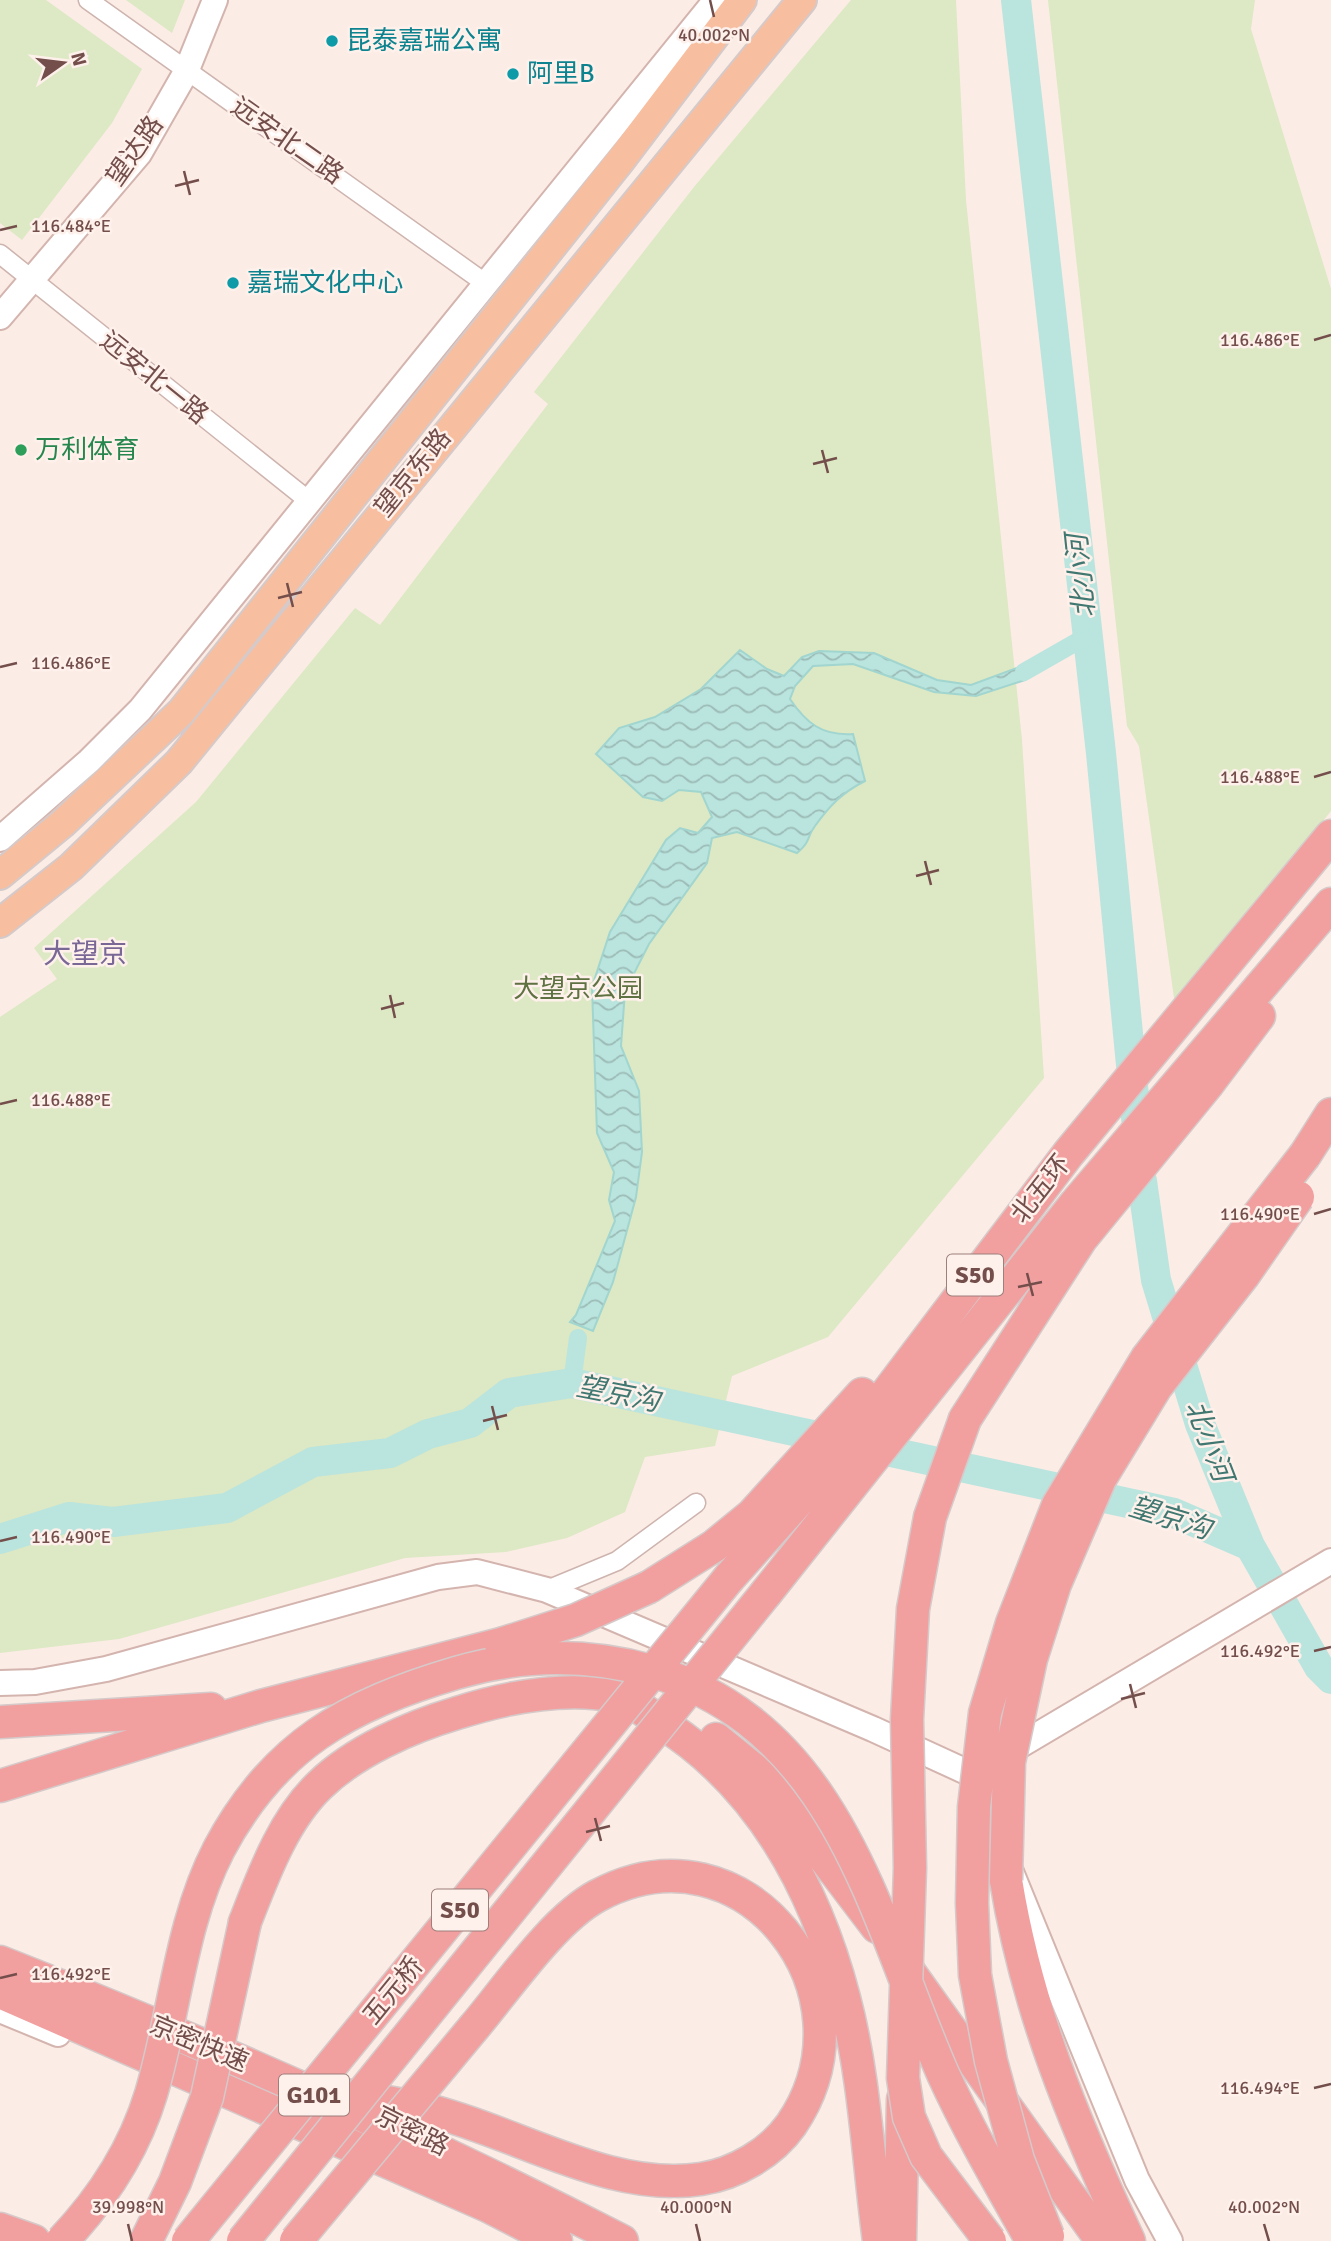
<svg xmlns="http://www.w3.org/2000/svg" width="1331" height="2241" viewBox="0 0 1331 2241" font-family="Signika,'Noto Sans SC',sans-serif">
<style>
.park{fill:#dde8c4}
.water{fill:url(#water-waves);stroke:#a1d5cf;stroke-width:2}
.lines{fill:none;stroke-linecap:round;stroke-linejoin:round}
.canal{stroke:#bae4de;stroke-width:18}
.river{stroke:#bae4de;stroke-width:30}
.street-casing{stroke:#ceb4af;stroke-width:21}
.secondary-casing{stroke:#d4b4ae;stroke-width:28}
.primary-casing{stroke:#d5cac9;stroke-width:32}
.highway-casing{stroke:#d5cac9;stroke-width:35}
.street{stroke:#fff;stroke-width:18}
.secondary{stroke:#fff;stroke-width:24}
.primary{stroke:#f7bea0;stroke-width:28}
.highway{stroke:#f29fa0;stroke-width:32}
.highway-bridge-casing{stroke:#d5cac9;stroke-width:35;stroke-linecap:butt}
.highway-bridge{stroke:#f29fa0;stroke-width:32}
.ticks{fill:none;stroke:#734e4b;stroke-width:2.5}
.culture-dot{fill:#0f9aa8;stroke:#fef1eb;stroke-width:2.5}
.leisure-dot{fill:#2e9e5b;stroke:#fef1eb;stroke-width:2.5}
.labels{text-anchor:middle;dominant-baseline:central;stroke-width:5;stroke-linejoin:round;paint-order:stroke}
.shield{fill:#fef1eb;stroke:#9d7f7b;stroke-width:2}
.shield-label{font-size:24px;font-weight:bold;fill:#734e4b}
.culture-label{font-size:26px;fill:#0d838f;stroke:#fef1eb;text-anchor:start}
.street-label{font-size:26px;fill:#734e4b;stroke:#fef1eb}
.leisure-label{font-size:26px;fill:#27864d;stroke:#fef1eb;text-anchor:start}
.park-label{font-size:26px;fill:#5e7241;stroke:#fef1eb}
.water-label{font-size:28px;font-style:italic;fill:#407871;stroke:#fef1eb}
.neighbourhood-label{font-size:28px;fill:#796796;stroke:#fef1eb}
.ticks-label{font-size:18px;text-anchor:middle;fill:#734e4b;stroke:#fef1eb;stroke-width:5;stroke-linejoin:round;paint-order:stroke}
</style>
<defs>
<pattern id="water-waves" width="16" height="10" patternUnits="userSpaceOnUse" patternTransform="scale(1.75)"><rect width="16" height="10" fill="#bae4de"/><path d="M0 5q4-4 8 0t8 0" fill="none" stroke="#9cbbb6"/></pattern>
</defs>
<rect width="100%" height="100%" fill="#fbece5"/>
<path class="park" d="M0,0H46L142,69L112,123L22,240L0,223Z
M126,0H185L172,33Z
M851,0H956L966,200L1022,740L1044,1078L828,1337L732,1376L715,1446L645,1457L625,1512L567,1538L506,1552L405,1558L119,1639L0,1653V1017L57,979L34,948L196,802L355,608L380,625L548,404L534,392L694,187Z
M1048,0H1255L1251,29L1331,289V811L1175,1005L1139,746L1127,726Z"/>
<path class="water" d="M740,650L767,669L784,676L802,657L819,651L874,653L937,680L971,685L1022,666L1025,680L976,696L934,692L853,664L813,666L795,686L790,699C806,723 822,736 853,734L865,781C843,792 830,805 815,826C806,838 812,840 797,853L737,832L712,838L707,863L649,944L625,991L621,1046L639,1091L642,1152L636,1197L613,1282L593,1331L570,1322L576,1315L615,1221L609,1200L614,1172L597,1133L592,987L610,932L666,840L680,828L698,833L712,817L701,792L679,790L662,801L643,797L596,754L619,728L655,717L701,689Z"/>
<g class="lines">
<path class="canal" d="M1024,672L1087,636
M572,1383L578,1338"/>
<path class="river" d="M1016,0L1101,753L1139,1148
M1142,1181L1156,1280L1200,1424L1250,1546L1319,1667L1331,1679
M0,1539L69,1517L113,1522L227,1508L313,1462L390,1453L428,1434L470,1423L509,1393L572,1383L1174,1513L1250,1546"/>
<g class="street-casing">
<path id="street" d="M88,0L485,283
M0,254L309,501
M547,1590L617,1561L696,1503"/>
</g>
<g class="secondary-casing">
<path id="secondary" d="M0,317L139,154L186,72L215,0
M0,839L89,761L140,710L716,0
M0,1683L35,1682L106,1669L438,1577L477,1572L547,1590L873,1729L971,1774L1137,2180L1170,2241
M1002,1756L1331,1561
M0,2010L58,2034"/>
</g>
<g class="primary-casing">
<path id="primary" d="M0,875L62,824L181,712L620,161L742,0
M0,923L71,867L179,762L802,0"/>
</g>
<g class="highway-casing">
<path id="highway" d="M1305,1155L1331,1114
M965,1419L1081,1239L1207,1085L1259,1016
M729,1578L843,1451L1068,1154L1331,836
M649,1587L714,1546L752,1515L862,1394
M766,1593L1076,1203L1331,904
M0,1722L211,1709
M716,1739L763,1777L877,1927
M0,1786L261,1706L501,1644
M1006,1880C1027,2010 1074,2122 1129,2241
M245,1922C263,1876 283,1820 320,1785C355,1751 410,1727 457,1713C507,1697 565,1686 617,1696C631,1699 648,1714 660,1722C759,1784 815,1887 844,1998C865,2077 868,2160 879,2241
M0,1962C211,2045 420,2137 622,2241
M905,1966L1102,2241
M0,1992L488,2206L556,2241
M340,2094C370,2100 401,2103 431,2111C516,2132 611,2193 701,2179C735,2174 771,2153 791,2125C881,1994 745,1816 597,1896C553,1920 508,1987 475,2026
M0,2229L34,2241
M900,2241L903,2099"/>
</g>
<use href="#street" class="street"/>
<use href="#secondary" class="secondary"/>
<use href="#primary" class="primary"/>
<use href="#highway" class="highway"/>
<g class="highway-bridge-casing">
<path id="highway-bridge" d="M965,1419L930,1517L913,1609L907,1719L910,1868L903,2078L909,2117L926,2156L990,2241
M501,1644L576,1620L649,1587
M1006,1880L1009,1762L1031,1659L1055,1584L1100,1479L1156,1387L1243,1276L1298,1197
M1048,2236L1018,2160L991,2061L975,1975L972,1903L974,1807L985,1713L1012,1623L1058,1505L1147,1358L1305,1155
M62,2241C101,2200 134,2150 151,2094C175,2014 180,1924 219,1849C274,1745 348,1705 456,1673C521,1654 586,1653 651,1671C839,1726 874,1916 943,2074C969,2131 1001,2186 1032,2241
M146,2241L175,2182L207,2097L245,1922
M188,2241L729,1578
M243,2241L766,1593
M296,2241L475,2026"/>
</g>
<use href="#highway-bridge" class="highway-bridge"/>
</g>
<path class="ticks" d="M710,0L714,17M184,171L190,195M175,186L199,180M0,230L17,226M1314,340L1331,335M822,450L828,473M813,464L837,458M287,583L293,607M278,598L302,592M0,667L17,663M1314,777L1331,772M925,861L931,885M916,876L939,870M390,995L395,1018M381,1009L404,1003M0,1104L17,1100M1314,1214L1331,1209M1027,1273L1033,1296M1018,1287L1042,1282M492,1406L498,1430M483,1421L507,1415M0,1541L17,1537M1314,1651L1331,1647M1130,1684L1136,1708M1121,1699L1145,1693M595,1818L601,1841M586,1832L610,1826M0,1978L17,1974M1314,2088L1331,2084M128,2224L132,2241M696,2224L700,2241M1264,2224L1269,2241"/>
<g class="culture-dot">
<circle cx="332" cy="41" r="7"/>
<circle cx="513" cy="74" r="7"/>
<circle cx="233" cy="283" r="7"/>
</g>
<circle class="leisure-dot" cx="21" cy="450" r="7"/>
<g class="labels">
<g class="shield">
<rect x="947" y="1254.5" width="56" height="41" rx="5"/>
<rect x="432" y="1889.5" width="56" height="41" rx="5"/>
<rect x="279" y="2074.5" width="70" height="41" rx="5"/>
</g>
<g class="shield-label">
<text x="975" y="1275">S50</text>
<text x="460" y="1910">S50</text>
<text x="314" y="2095">G101</text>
</g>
<g class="culture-label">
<text x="346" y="41">昆泰嘉瑞公寓</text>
<text x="527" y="74">阿里B</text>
<text x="247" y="283">嘉瑞文化中心</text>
</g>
<g class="street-label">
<text transform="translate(287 141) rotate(35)">远安北二路</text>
<text transform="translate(135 151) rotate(-55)">望达路</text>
<text transform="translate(154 378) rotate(39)">远安北一路</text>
<text transform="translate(413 473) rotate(-51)">望京东路</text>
<text transform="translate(1041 1189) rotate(-52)">北五环</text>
<text transform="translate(393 1991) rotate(-51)">五元桥</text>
<text transform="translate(199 2044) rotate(23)">京密快速</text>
<text transform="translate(412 2131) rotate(27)">京密路</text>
</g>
<g class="leisure-label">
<text x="35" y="450">万利体育</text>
</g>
<g class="park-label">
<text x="578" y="989">大望京公园</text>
</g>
<g class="water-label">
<text transform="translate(1081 576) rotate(-96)">北小河</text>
<text transform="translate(618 1394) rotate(11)">望京沟</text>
<text transform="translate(1209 1441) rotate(69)">北小河</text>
<text transform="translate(1170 1518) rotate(17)">望京沟</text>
</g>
<g class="neighbourhood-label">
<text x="85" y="954">大望京</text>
</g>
</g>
<g class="ticks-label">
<text x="714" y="41">40.002°N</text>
<text x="71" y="232">116.484°E</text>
<text x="1260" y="346">116.486°E</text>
<text x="71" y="669">116.486°E</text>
<text x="1260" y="783">116.488°E</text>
<text x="71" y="1106">116.488°E</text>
<text x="1260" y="1220">116.490°E</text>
<text x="71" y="1543">116.490°E</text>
<text x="1260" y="1657">116.492°E</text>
<text x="71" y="1980">116.492°E</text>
<text x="1260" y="2094">116.494°E</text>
<text x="128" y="2213">39.998°N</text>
<text x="696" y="2213">40.000°N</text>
<text x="1264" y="2213">40.002°N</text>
</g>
<g transform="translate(63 63) rotate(76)" stroke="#fef1eb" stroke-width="5" paint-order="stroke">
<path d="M0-5L12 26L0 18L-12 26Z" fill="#734e4b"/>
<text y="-10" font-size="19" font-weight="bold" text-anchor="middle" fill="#734e4b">N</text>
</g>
</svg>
